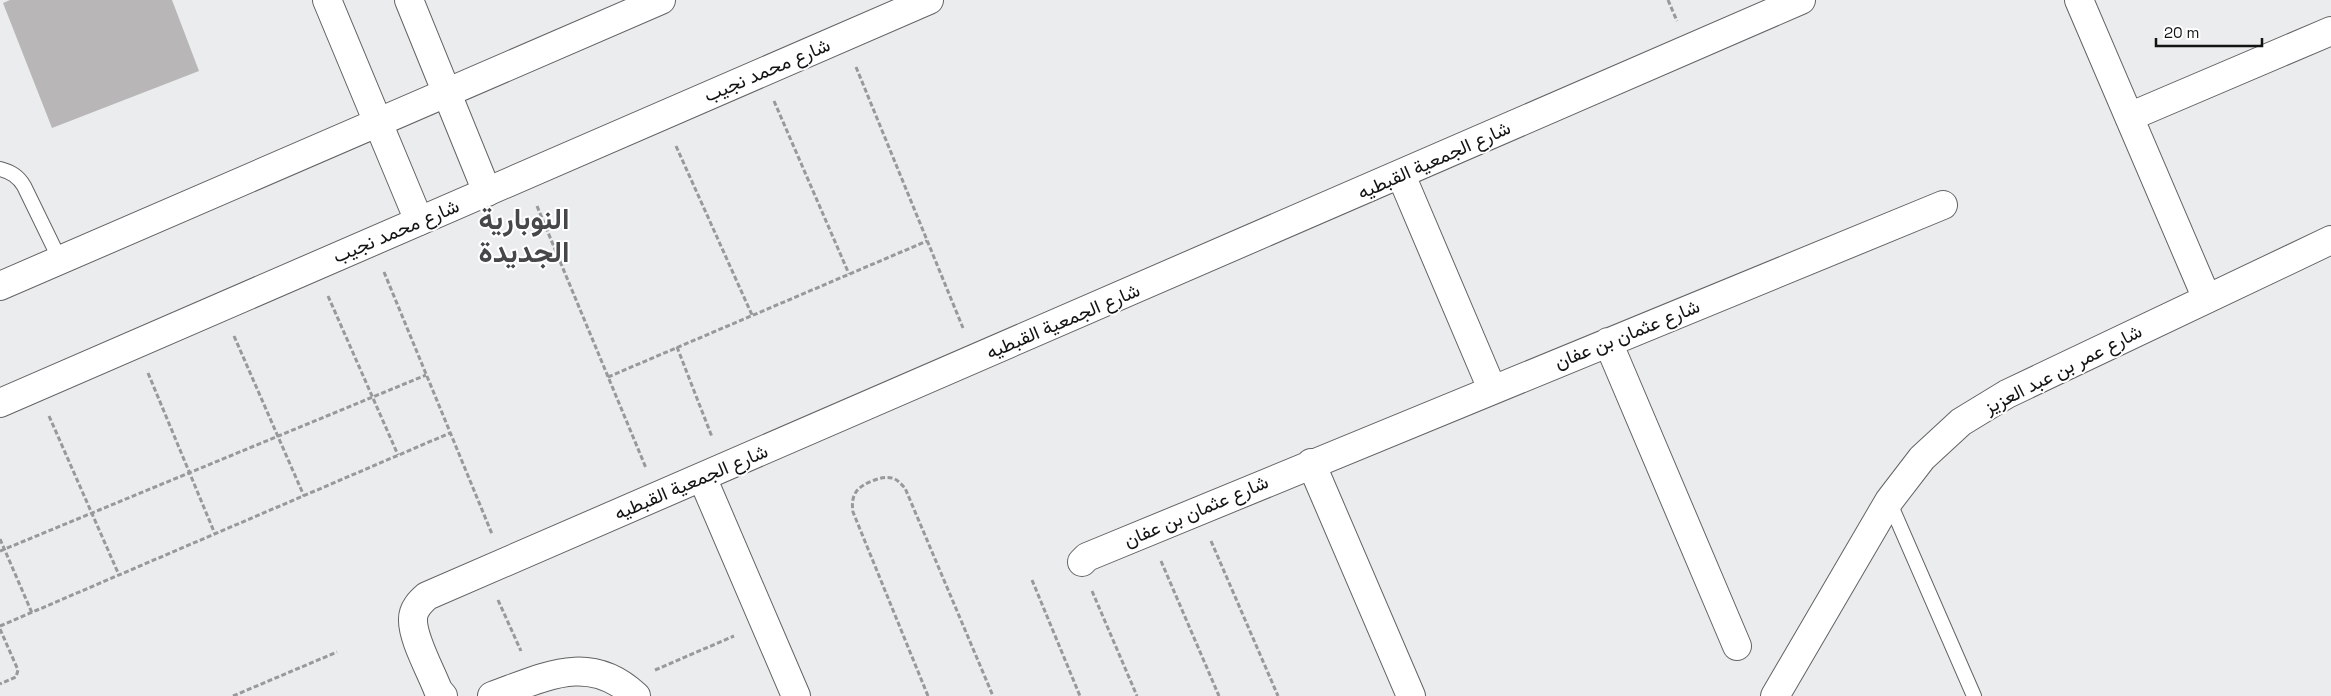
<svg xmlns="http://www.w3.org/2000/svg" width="2331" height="696" viewBox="0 0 2331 696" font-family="'Space Grotesk',Vazirmatn,sans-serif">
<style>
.building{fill:#b8b6b6}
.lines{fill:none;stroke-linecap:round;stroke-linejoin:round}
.service-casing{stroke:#626364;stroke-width:16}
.minor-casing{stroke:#626364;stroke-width:30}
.tertiary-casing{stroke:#626364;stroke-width:30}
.path{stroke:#98999a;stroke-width:3;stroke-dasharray:5 2.5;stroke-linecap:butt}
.service{stroke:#fff;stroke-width:14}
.minor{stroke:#fff;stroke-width:28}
.tertiary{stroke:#fff;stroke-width:28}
.labels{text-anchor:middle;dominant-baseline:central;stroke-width:4;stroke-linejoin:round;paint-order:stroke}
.street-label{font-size:19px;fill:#121313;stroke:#fff}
.town-label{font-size:29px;font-weight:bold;fill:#464748;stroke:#fff}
</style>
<rect width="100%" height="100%" fill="#ebeced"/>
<path class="building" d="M10,0H172L199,71L52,128L3,3Z"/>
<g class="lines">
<g class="service-casing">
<path id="service" d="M0,169C11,172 18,176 24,186L60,260
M1889,501L1974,696"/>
</g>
<g class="minor-casing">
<path id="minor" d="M327,0L419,221
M409,0L487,192
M2079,0L2207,299
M2129,117L2331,31
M1401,175L1492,389
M1608,342L1737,646
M1311,463L1411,696
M702,477L796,696
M1082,562L1087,557L1943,205
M443,696L438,690C431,671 412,638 413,619C413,609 420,602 427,596L1801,0
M492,696C545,677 589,652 636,696
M1775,696L1889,501L1922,458L1961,422L2007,394L2331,240"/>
</g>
<g class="tertiary-casing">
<path id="tertiary" d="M0,286L661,0
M0,403L929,0"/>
</g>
<path class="path" d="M1668,0L1677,21
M856,67L963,328
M774,101L849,274
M676,146L752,315
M537,206L646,468
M384,272L492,534
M328,296L398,455
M234,336L304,496
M677,347L712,437
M148,373L215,534
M608,377L927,241
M49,416L119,575
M0,539L32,613
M1211,541L1278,696
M0,551L426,375
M1161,561L1219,696
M1032,580L1080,696
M1092,591L1137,696
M498,600L521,651
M0,626L450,433
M0,629L18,670L16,677L0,684
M655,670L734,636
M233,696L337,652
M928,696L853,512C852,505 852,498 856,492C861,484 882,475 892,478C897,479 901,484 905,488L993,696"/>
<use href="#service" class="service"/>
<use href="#minor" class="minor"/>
<use href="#tertiary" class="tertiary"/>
</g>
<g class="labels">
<g class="street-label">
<text transform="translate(767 70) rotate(-23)">شارع محمد نجيب</text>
<text transform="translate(1434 160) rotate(-24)">شارع الجمعية القبطيه</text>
<text transform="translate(396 231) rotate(-23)">شارع محمد نجيب</text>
<text transform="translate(1063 321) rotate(-23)">شارع الجمعية القبطيه</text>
<text transform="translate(1627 334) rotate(-22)">شارع عثمان بن عفان</text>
<text transform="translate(2063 369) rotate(-27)">شارع عمر بن عبد العزيز</text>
<text transform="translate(691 482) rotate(-23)">شارع الجمعية القبطيه</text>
<text transform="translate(1196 511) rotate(-23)">شارع عثمان بن عفان</text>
</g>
<g class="town-label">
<text x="524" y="218">النوبارية<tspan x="524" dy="33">الجديدة</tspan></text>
</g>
</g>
<path d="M2156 38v8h106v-8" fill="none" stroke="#121313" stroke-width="2.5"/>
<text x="2164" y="38" font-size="15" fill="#121313" stroke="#ffffff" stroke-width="4" paint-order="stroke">20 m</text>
</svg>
